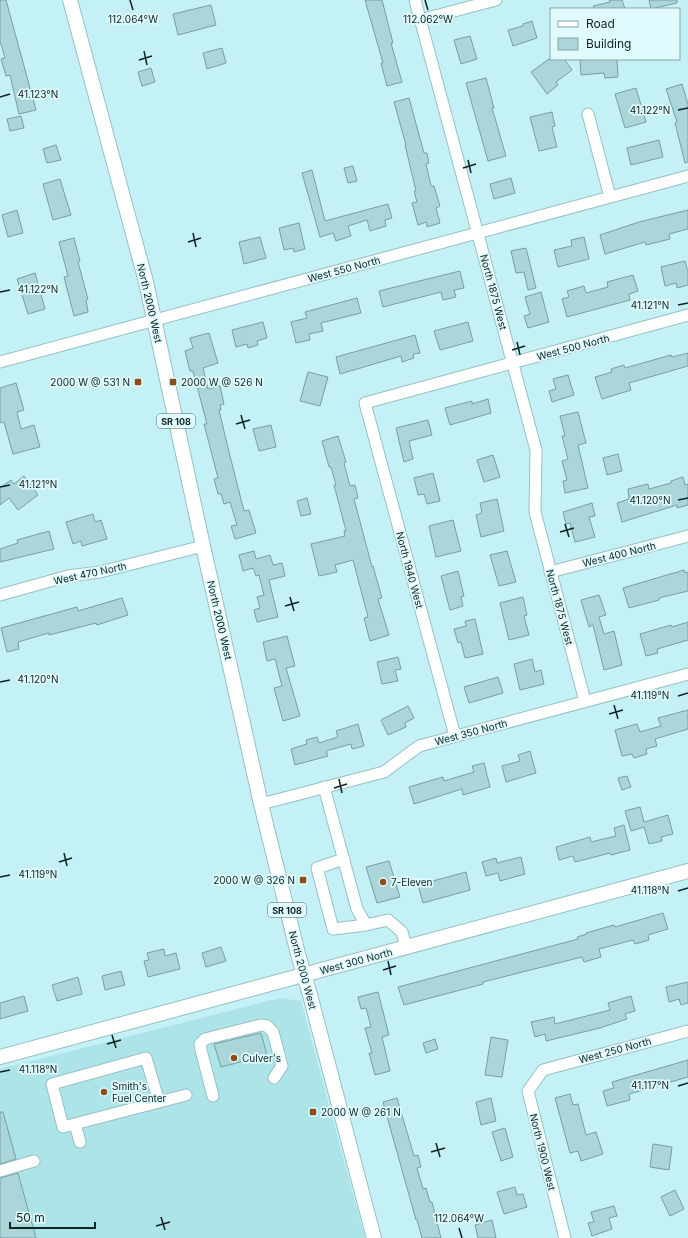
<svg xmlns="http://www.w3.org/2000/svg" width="688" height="1238" viewBox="0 0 688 1238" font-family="Inter,sans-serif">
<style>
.built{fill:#ade4e8}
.building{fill:#aad6da;stroke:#75a0a3}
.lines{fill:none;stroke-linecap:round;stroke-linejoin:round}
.minor-casing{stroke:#95c1c4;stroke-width:13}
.major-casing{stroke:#95c1c4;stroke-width:16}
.minor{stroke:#fff;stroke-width:11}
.major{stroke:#fff;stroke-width:14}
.ticks{fill:none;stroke:#102223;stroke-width:1.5}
.poi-dot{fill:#8e4b1b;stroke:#e0fbfd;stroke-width:1.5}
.labels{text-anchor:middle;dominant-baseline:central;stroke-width:3.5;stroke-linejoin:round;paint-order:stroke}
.shield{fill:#e0fbfd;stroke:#4e6364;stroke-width:1}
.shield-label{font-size:9px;font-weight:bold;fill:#102223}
.street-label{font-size:10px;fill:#102223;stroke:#e0fbfd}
.poi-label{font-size:10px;fill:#102223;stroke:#e0fbfd;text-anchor:start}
.ticks-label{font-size:10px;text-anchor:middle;fill:#102223;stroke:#e0fbfd;stroke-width:3.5;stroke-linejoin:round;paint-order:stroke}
</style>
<rect width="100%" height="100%" fill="#c4f1f5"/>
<path class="built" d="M280,998L301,1001L365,1238H0V1069Z"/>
<path class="building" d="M0,0H6L36,110L19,114L10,75L6,76L1,59L5,58L0,41Z
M365,0H382L393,43H391L402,82L387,86L381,63H383Z
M609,0H622L625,9H594L593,6L610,2Z
M649,0H677V3L651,9Z
M211,5L216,25L178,35L173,14Z
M532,21L537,38L513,46L508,30L523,26V24Z
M470,36L477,59L461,64L454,40Z
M222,48L226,63L207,69L203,53Z
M549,59H564L572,70L556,82L558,85L547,94L531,72Z
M580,59H617L618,77L605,78L604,73L581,75Z
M151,68L155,82L142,86L138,72Z
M486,78L494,108H492L506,156L488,161L466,83Z
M682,84L688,104V162L685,163L675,123L677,122L666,89Z
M636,88L646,122L625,128L615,94Z
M409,98L424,153H427L429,163L426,164L431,186H434L440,206L436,208L440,223L427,227L426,222L418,225L412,203L417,202L414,191H416L405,145H406L394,102Z
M552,112L555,126L552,127L557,147L539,151L530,117Z
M21,116L24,128L10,131L7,119Z
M659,140L663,157L631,165L627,148Z
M56,145L61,160L47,163L43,149Z
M353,166L357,181L348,183L344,168Z
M312,170L325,221L388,204L392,218L385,220L386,226L370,231L367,220L348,226L351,236L336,241L333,233L320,237L302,173Z
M511,178L515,193L494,199L490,184Z
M60,179L71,215L53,220L43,184Z
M17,210L23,233L8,237L2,215Z
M688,210V229L669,234L670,239L646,245L645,242L605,254L600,235L639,222Z
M299,223L305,249L294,252L293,248L284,250L279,228Z
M260,237L266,258L244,264L239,242Z
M584,237L589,259L558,267L554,250L572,246L571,240Z
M74,238L80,261L78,262L88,299L86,300L88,312L74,316L64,277L68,276L59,242Z
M526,248L536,288L528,290L524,272L516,273L511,251Z
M685,261L688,272V285L677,288L676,283L665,286L661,267Z
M460,271L464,288L454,290L456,297L443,300L441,292L383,307L379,291Z
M35,273L45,309L28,314L17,279Z
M633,275L638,291L629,294L630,300L567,317L562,299L569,297L567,291L584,286L586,293L608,287L607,282Z
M541,292L549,322L528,328L524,316L530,314L525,297Z
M357,298L361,313L321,323L323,331L309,334L310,340L296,343L291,322L307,318L305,312Z
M263,322L267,338L257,341L258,345L248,348L247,344L236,347L232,330Z
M468,322L473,341L440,350L434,331Z
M209,333L218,363L203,368L208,389L220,386L224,404L220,405L221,410H219L229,452L244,511L249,510L256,533L235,539L231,526L237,525L230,502L224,504L221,494H218L214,479L218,478L204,424H207L193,371H190L185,351L193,348L190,338Z
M415,335L420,353L413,354L414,358L402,362L401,356L340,374L336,357Z
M688,353V366L629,383L631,390L602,399L595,377L612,372L611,369L624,365L625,368L671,355L672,357Z
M308,372L328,377L320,406L300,401Z
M568,375L574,395L552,402L549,391L556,389L553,379Z
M16,383L24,410L17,412L21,429L34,425L40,447L13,454L4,422L0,423V388Z
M488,399L491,413L450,425L445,408L472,401V404Z
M578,412L586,443L578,445L588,488L565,493L563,481L567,480L562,461L568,459L562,436H565L560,416Z
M428,420L432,435L409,441L413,459L404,462L396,428Z
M271,425L276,447L259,451L253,429Z
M338,436L346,462L344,463L350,486L355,485L358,498L354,499L372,567L373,566L382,598L378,599L389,635L370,641L364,618L368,617L353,560L335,565L337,572L319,576L311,544L345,536L344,531H346L334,485H336L331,467H329L322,441Z
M618,454L622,471L607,475L603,458Z
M493,455L500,477L484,482L477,460Z
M433,473L440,501L427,504L424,494L418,495L414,478Z
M24,476L38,495L18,510L9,498L0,505V488L11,480L14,484Z
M683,477L685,485L688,484V505L677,508V505L622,522L617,503L629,499L628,489L648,484L649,489L671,483V481Z
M307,498L311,514L301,516L297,501Z
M497,499L504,531L481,537L476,515L482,513L480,503Z
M592,503L595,516L589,517L595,537L575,542L570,523L566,524L563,512Z
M93,514L95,522L101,520L107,539L82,546L81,541L73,544L66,522Z
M453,520L461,551L436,557L429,526Z
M49,531L54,549L0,562V549L18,543L17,540Z
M254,551L256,559L270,555L273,565L282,563L285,576L269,580L278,617L257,622L254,610L260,608L257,597L264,595L259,575L256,576L253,568L243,571L239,555Z
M507,551L516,582L499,586L490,555Z
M684,570L685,573L688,572V591L659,598V600L629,608L623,588Z
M458,571L464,596L461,597L463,606L450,610L441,576Z
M599,595L606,615L599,617L604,634L614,631L622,665L604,670L593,625L589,627L581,600Z
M523,597L527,615L524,616L529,635L509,640L500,603Z
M122,598L128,615L97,625L96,623L49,635V633L18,642L19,649L7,652L1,628L77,607L78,611Z
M475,619L483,654L465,658L461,642L458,643L454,629L466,626L465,621Z
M688,622V640L657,649L658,653L646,656L640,634L671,625L672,627Z
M287,636L295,666L286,668L300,716L283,721L274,688L282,686L275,659L267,661L263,642Z
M398,657L401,669L395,670L398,681L382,684L377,662Z
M532,659L535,672L541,670L544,684L520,690L514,664Z
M498,677L503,693L469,703L464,687Z
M408,706L414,718L405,723L406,727L388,735L381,720Z
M688,710V729L655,739L657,746L646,749L647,754L634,758L632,754L622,756L615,730L637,724L640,732L661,726L658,718Z
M358,724L364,746L352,749L351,744L326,751L328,756L295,765L291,749L307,744L306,740L317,737L319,743L338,737L336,731Z
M530,751L536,773L506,782L502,766L520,761L518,755Z
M484,763L490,787L463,795L462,789L414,804L409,787L443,777L444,781L474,772L472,766Z
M627,776L631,787L622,790L618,778Z
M640,807L644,822L668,815L673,834L661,837L662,841L649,844L644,827L631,831L625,811Z
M624,825L630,850L611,855L610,853L575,862L573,856L559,860L556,847L590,837L591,842L616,836L614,828Z
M521,857L525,874L500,881L498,873L486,876L482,862L496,858L497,863Z
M389,861L400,897L377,903L366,867Z
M466,872L470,890L423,903L418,885Z
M663,913L668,929L648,935L649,940L635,944L633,940L599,949L601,957L584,962L582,957L483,982V984L404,1005L398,987L578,939L577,937L587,934L586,933L614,925L615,927Z
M221,947L226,961L206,967L202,953Z
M164,949L165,956L176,953L180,969L148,977L144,961L149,960L147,953Z
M121,971L125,985L105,990L102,976Z
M78,977L82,994L57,1001L52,985Z
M688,982V1003L681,1005L679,999L669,1002L666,987Z
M378,992L389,1035L382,1037L390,1071L375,1075L369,1053H372L365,1028L371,1027L366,1008L361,1009L358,997Z
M24,996L28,1011L0,1019V1003Z
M631,996L635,1011L625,1014L627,1019L600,1028L546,1041L545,1034L535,1037L531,1022L554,1017L555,1024L610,1010L608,1003Z
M261,1033L267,1055L221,1067L214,1044Z
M491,1037L508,1040L502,1077L485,1075Z
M435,1039L438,1049L426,1053L423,1043Z
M688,1060V1077L629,1094L630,1100L607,1106L603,1091L614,1088L612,1082Z
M570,1094L573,1105L578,1104L586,1135L596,1132L603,1154L581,1161L578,1151L570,1153L555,1098Z
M397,1098L414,1156L418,1155L421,1167L417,1168L423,1189L426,1188L430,1202H432L441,1238H422L417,1220H416L383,1102Z
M491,1098L496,1121L481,1125L476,1102Z
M0,1112H3L16,1159L0,1164Z
M505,1128L513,1157L501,1161L492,1132Z
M653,1144L672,1147L669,1170L650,1167Z
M18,1173L36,1238H0V1178Z
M515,1187L517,1195L523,1194L527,1207L504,1214L497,1192Z
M675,1190L684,1209L670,1216L661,1197Z
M614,1206L617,1216L609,1218L612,1229L592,1236L588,1223L594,1222L591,1212Z
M492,1220L496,1238H478L475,1225Z"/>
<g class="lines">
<g class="minor-casing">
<path id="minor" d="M415,0L536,450L535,512L585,701
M420,20L496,0
M588,114L610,197
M0,362L688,176
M550,572L688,536
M0,595L68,576L100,572L203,546
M455,736L365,403L688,315
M324,787L357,909L366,925L388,920L402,932L406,947
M261,804L384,772L419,746L688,674
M344,859L317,868L333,929L366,925
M213,1096L201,1050L200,1044L205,1039L261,1025L267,1026L273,1032L282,1066L274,1078
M159,1102L63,1127L52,1084L146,1058L159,1102L186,1095
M75,1124L80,1142
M0,1171L34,1161
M565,1238L528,1091L543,1070L688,1031"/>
</g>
<g class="major-casing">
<path id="major" d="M70,0L146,282L203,546L261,804L298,954L310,995L374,1238
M0,1057L688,871"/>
</g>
<use href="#minor" class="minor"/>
<use href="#major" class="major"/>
</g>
<path class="ticks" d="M130,0L133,10M425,0L428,10M144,51L147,65M139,60L152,56M0,97L10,94M678,110L688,108M468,160L471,173M463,168L476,164M193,233L196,247M188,242L201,238M0,292L10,290M678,305L688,303M517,342L520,355M512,350L525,346M241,415L245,429M236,424L250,420M0,487L10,485M678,500L688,498M565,524L569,537M560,532L574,528M290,597L294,611M285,606L299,602M0,682L10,680M678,696L688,693M614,705L618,719M609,714L623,710M339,779L342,793M334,788L347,784M64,853L67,866M59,862L72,858M0,877L10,875M678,891L688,888M388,961L391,975M383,970L396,966M112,1035L116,1048M107,1044L121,1040M0,1072L10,1070M678,1086L688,1083M436,1143L440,1157M431,1152L445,1148M161,1217L165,1230M156,1226L170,1222M459,1228L462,1238"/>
<g class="poi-dot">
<rect x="134" y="378" width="8" height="8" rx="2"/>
<rect x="169" y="378" width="8" height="8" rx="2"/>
<rect x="299" y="876" width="8" height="8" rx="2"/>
<circle cx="383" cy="882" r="4"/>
<circle cx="234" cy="1058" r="4"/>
<circle cx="104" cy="1092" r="4"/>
<rect x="309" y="1108" width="8" height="8" rx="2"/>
</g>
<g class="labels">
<g class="shield">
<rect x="157" y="414" width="38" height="14" rx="3"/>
<rect x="268" y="903" width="38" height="14" rx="3"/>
</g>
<g class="shield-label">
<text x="176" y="421">SR 108</text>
<text x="287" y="910">SR 108</text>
</g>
<g class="street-label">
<text transform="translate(344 269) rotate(-15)">West 550 North</text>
<text transform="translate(494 292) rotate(75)">North 1875 West</text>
<text transform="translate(150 303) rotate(77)">North 2000 West</text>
<text transform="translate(573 347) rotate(-15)">West 500 North</text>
<text transform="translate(619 554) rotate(-14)">West 400 North</text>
<text transform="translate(410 570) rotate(75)">North 1940 West</text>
<text transform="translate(90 573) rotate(-12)">West 470 North</text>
<text transform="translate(560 607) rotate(75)">North 1875 West</text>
<text transform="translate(220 620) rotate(77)">North 2000 West</text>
<text transform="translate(471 732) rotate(-15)">West 350 North</text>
<text transform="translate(356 961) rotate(-15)">West 300 North</text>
<text transform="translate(303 970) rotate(75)">North 2000 West</text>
<text transform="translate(615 1050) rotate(-15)">West 250 North</text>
<text transform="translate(543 1152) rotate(76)">North 1900 West</text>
</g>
<g class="poi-label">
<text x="130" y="382" text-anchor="end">2000 W @ 531 N</text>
<text x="181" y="382">2000 W @ 526 N</text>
<text x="295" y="880" text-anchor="end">2000 W @ 326 N</text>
<text x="391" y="882">7-Eleven</text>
<text x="242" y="1058">Culver's</text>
<text x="112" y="1086">Smith's<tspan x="112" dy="12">Fuel Center</tspan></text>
<text x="321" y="1112">2000 W @ 261 N</text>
</g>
</g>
<g class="ticks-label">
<text x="428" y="23">112.062°W</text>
<text x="133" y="23">112.064°W</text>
<text x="38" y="98">41.123°N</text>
<text x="650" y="114">41.122°N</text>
<text x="38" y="293">41.122°N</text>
<text x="650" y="309">41.121°N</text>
<text x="38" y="488">41.121°N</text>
<text x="650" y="504">41.120°N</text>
<text x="38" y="683">41.120°N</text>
<text x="650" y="699">41.119°N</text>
<text x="38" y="878">41.119°N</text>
<text x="650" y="894">41.118°N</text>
<text x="38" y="1073">41.118°N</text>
<text x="650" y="1089">41.117°N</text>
<text x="459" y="1222">112.064°W</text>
</g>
<rect x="550" y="8" width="130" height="52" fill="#e0fbfd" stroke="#8da4a6"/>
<rect x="558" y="21" width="20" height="6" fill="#ffffff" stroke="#8da4a6"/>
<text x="586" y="28" font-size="12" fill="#102223">Road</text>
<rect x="558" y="38" width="20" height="12" fill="#aad6da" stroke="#8da4a6"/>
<text x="586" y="48" font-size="12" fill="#102223">Building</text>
<path d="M10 1222v6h85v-6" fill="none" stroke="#102223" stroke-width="2"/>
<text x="16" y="1222" font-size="12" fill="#102223" stroke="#e0fbfd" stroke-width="3" paint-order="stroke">50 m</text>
</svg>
